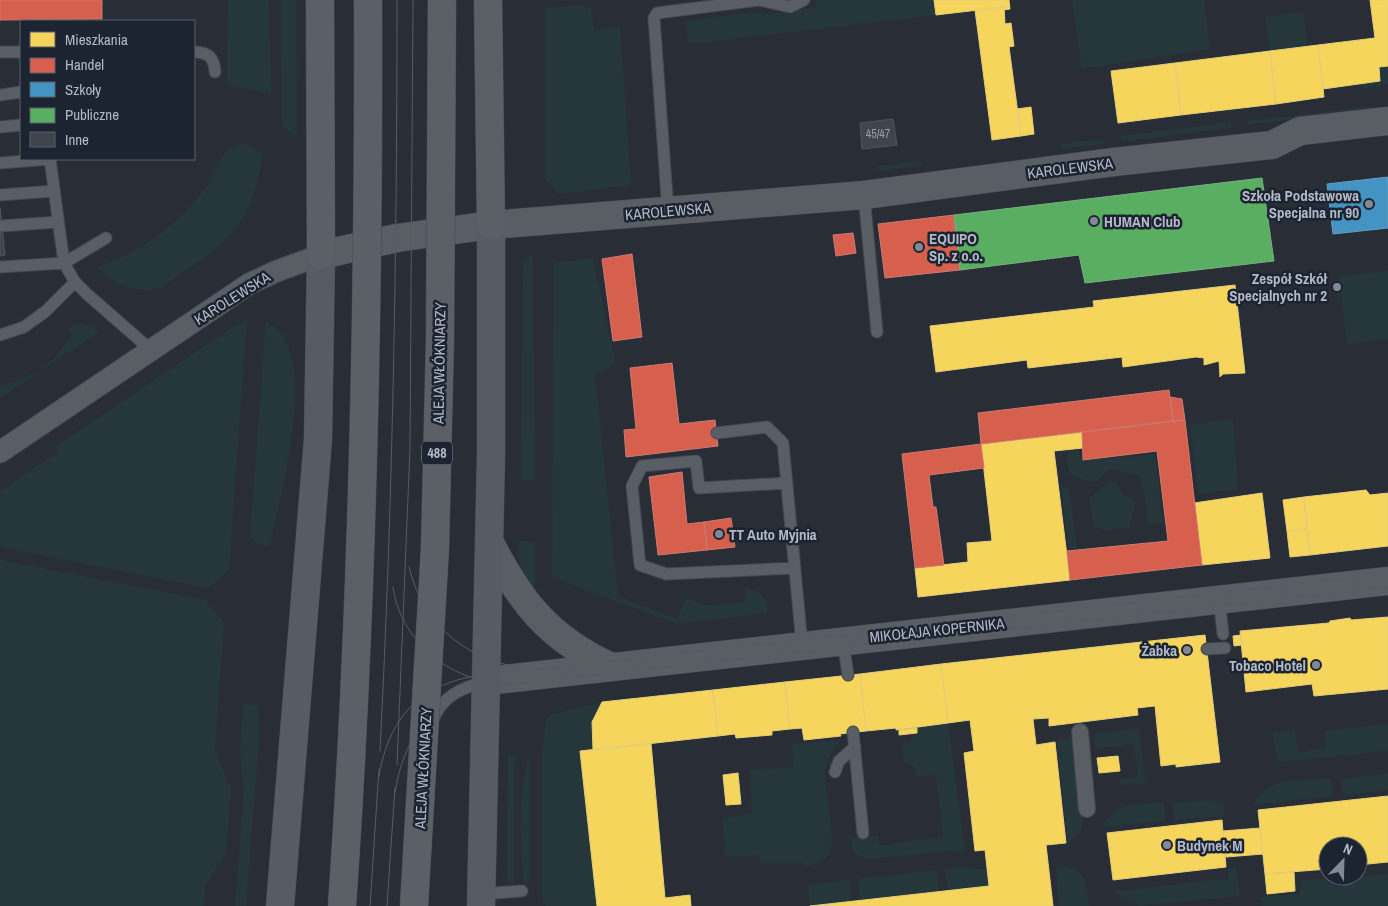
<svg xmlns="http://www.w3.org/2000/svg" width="1388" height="906" viewBox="0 0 1388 906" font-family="'Archivo Narrow',sans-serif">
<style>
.green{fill:#26373c}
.homes{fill:#f6d55c;stroke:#e2cd7c}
.shops{fill:#d6604d;stroke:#cb7b72}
.schools{fill:#4393c3;stroke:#649ec4}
.public{fill:#5aae61;stroke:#74b180}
.building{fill:#40444c;stroke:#51555e}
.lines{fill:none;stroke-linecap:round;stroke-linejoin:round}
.service-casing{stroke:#45484f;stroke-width:13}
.pedestrian-casing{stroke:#45484f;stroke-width:18}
.minor-casing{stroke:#45484f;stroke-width:23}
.tertiary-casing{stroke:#45484f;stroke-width:29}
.secondary-casing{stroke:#45484f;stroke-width:29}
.primary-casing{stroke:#464a53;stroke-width:29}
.service{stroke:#595d64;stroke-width:11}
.pedestrian{stroke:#595d64;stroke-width:16}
.minor{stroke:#595d64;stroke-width:21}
.tertiary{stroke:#595d64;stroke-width:28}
.secondary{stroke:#575b63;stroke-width:28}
.primary{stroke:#5b5f66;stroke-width:28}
.tram{stroke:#575b62;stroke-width:1}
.primary-bridge-casing{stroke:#464a53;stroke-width:29;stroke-linecap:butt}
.primary-bridge{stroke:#5b5f66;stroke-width:28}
.poi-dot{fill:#828895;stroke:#1c2431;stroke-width:2}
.labels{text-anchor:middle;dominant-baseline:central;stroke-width:5;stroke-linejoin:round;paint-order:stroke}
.number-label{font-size:12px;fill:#969ca9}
.shield{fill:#1c2431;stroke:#858c9b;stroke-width:1}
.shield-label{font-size:14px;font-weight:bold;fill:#b2b9c8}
.street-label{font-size:15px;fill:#b2b9c8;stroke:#1c2431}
.poi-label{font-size:15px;font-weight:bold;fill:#b2b9c8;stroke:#1c2431;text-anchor:end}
</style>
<rect width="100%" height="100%" fill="#292d36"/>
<path class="green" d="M228,0H269L271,94L227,85Z
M281,0H296L297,135L291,134L282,124Z
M815,0H934L936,15L688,44L686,21L754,12L771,14L816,8Z
M1072,0H1204L1210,49L1082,69Z
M584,5L585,8H591L594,30L620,27L631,185L559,194L545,179V8Z
M1303,12L1308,46L1270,51L1265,17Z
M1388,66V84L1362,89V84L1380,81L1379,67Z
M1373,106L1374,110L1247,125L1246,121Z
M1231,122V128L1121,142L1120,136Z
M1102,139L1103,144L1061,149V144Z
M245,143L263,155C249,236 223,243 161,288C135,294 115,285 97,267C143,251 176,227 206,187C214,177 218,159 227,151C231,147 240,145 245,143Z
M921,161L922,165L878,171L877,166Z
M533,256L535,481L521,480L523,259Z
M593,258L616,364L595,375L618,596L677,619L686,598L707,605L745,602V588L758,591L767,602V613L676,624L552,577L554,263Z
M1388,271V339L1347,344L1339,276Z
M247,320L229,570L208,588L0,547V491L59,451L56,446L236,325Z
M266,322C274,326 281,331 285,340C311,384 280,497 270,546L256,544L250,535Z
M81,323L93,326L98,333L43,369L42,367L54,358L73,334L67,328Z
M34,373L35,375L0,398V387Z
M1233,419L1238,489L1198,494L1190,425Z
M1068,451H1079L1082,461L1155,454L1163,523L1147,525L1146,502L1139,475L1109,469L1096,482L1083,480L1070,474L1066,461Z
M1110,481L1116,483L1122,494L1136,501L1129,527L1106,530L1096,528L1093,522L1089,498Z
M1061,486L1068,488L1070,492L1077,548L1069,550Z
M518,540L535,542V597L520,565Z
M0,560L205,600L224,623L215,751L231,788L226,853L205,886L204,906H0Z
M602,702L592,722L593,750L580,751L597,906H546L542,899V753L546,721L550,715Z
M243,704L257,705L260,728L246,906H235L244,788L240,757Z
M948,723L965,850L868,859L853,853L850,838L878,835L879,845H881L943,837L936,775L916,776L914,766L904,762L902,743L911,742V737L917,736V728L920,725Z
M1388,724V751L1277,762L1273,732L1295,730L1298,752L1326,748L1324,731Z
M1139,728L1145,783L1120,785L1119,779L1138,777L1134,744L1095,749L1094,734Z
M1072,738L1083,823L1080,832L1068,844L1057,739Z
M841,739L828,759L825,770C824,788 837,842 829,855C823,863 814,865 805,867L804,863H761L759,855L725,857L723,818L752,813L750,770L794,767L792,745Z
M508,756H517L514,767V883L507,881Z
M529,756V884L524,883C519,848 519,789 529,756Z
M1388,774V790L1342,795L1341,779Z
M1331,778L1333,796L1254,805C1265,776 1305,781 1331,778Z
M1213,800L1223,802L1225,816L1174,820L1173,803Z
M1164,803L1165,821L1103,827C1115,800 1138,805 1164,803Z
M1056,865C1086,866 1086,881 1089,906H1059Z
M956,867L987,869L989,886L948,890L945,869Z
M1236,868L1240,896L1139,906L1112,892L1229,878L1227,869Z
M937,870L939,891L860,900L858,879Z
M1388,874V906H1263L1260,897L1300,894L1301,880Z
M850,880L852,901L810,906L808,885Z"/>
<path class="homes" d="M934,0H1009L1010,9L1004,10V7L936,15Z
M1370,0H1388V66L1379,67L1380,81L1323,89L1318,45L1375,38Z
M1004,7L1005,24L1011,23L1014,46L1009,47L1021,136L992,140L975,10Z
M1318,45L1324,97L1276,104L1270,51Z
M1270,51L1276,104L1181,115L1175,63Z
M1175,63L1181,115L1118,123L1111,71Z
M1031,107L1034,134L1021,136L1017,109Z
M1235,285L1245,373L1223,374L1220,377L1219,361L1204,365V358L1196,357L1123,367L1122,357L1028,368L1027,360L936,372L930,326L1094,307L1093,301Z
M1082,432L1083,448L1054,451L1070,580L918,597L915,568L968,562L967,543L992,541L981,444Z
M1366,490L1370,495L1388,493V546L1310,555L1304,497Z
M1262,493L1270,558L1202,565L1194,503Z
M1304,497L1307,529L1287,531L1283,500Z
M1307,529L1310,555L1290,557L1287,531Z
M1388,617V689L1314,696L1312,684L1246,692L1240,631L1329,623L1330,621L1350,618L1351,620Z
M1205,635L1220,762L1176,767V764L1161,766L1155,706L1137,708L1138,715L1049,726V718L1033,719L1036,745L1055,742L1066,843L1046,845L1053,906H810L989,886L985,850L975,851L964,753L974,751L970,720L948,723L941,664Z
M1241,635L1242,645L1234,646L1233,636Z
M941,664L948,723L896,730V728L866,731L860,674Z
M860,674L866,731L840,734L841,736L804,740L802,728L790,729L785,682Z
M785,682L790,729L772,731V735L736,738L735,734L718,736L713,690Z
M713,690L718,736L593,750L592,722L602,702Z
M917,728V733L899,735V730Z
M651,743L665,898L690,895L691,906H597L580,751Z
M1118,756L1120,771L1099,773L1097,758Z
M738,773L741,804L726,805L723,775Z
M1388,796V862L1358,865V846H1328V869L1265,874L1258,810Z
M1222,820L1226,867L1113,880L1107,833Z
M1260,828L1263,854L1226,857L1223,831Z
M1294,872L1295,891L1267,894L1265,874Z"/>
<path class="shops" d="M0,0H102V19L0,20Z
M954,215L960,270L885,278L878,224Z
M853,233L856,253L836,256L833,235Z
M632,254L642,337L613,341L602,259Z
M672,363L679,424L715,420L718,446L626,457L624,430L636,429L630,368Z
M1169,390L1173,421L981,444L978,413Z
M1170,397L1182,399L1185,420L1173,421Z
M1185,420L1202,565L1070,580L1067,551L1168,541L1157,451L1083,460L1082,432Z
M981,444L984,468L929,475L933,507H936L944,565L915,568L902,454Z
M682,472L687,524L704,522L707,550L658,555L649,477Z
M731,518L735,547L707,550L704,522Z"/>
<path class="schools" d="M1388,177V228L1333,234L1327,184Z"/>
<path class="public" d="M1262,178L1274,261L1085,283L1079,255L960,270L954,215Z"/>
<path class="building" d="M893,119L897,145L862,149L860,123Z
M0,208L5,255L0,256Z"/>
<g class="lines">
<g class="service-casing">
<path id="service" d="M0,52H21
M194,52C208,52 214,57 215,72
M0,95L21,92
M0,127L21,125
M50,159L64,263L75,282L87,294L151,350
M0,163L50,159
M0,195L54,191
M864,195L877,332
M668,211L654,18L657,13L759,0L790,7L804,0
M0,226L58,222
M0,267L64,263L106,238
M0,335L24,327L46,311L75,282
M717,433L767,427L783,443L802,645
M787,483L699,488L696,461L642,466L632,486L640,565L666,574L795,568
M1219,599L1223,634
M843,641L848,675
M1207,649L1225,648
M433,720C442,696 462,688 485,681
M853,732L863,833
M835,772L839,761L855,747
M481,894L522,891"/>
</g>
<g class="pedestrian-casing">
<path id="pedestrian" d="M1080,732L1087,809"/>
</g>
<g class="minor-casing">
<path id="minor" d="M0,452L249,284L277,271L321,255"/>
</g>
<g class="tertiary-casing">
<path id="tertiary" d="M321,255L397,238L491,225L864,195L1114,162L1272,145L1300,131L1388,121
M489,541C520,601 547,637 609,666
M487,681L1388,581"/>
</g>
<g class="secondary-casing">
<path id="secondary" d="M280,906L318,439L321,255
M481,906L491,454V225"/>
</g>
<g class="primary-casing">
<path id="primary" d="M320,0L321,255
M488,0L491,225"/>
</g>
<use href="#service" class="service"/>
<use href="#pedestrian" class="pedestrian"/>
<use href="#minor" class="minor"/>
<use href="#tertiary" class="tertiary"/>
<use href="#secondary" class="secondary"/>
<use href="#primary" class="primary"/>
<path class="tram" d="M409,567C422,622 462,657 517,667
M393,587C398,628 431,664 470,677
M380,751C393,501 397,251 397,0
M397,765L410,448L413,0
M379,776C388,722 415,689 469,677L1388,574
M395,793C403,738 431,700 487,687L1388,587
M370,906L379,769
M387,906L395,787"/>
<g class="primary-bridge-casing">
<path id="primary-bridge" d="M342,906C363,604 369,302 368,0
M414,906L435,548L440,339L442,0"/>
</g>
<use href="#primary-bridge" class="primary-bridge"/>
</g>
<g class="poi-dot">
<circle cx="1369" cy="204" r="5"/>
<circle cx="1094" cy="221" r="5"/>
<circle cx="919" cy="247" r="5"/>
<circle cx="1337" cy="287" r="5"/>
<circle cx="719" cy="534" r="5"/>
<circle cx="1187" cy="650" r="5"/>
<circle cx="1316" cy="665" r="5"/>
<circle cx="1167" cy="845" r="5"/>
</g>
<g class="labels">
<g class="number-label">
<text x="878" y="134">45/47</text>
</g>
<rect class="shield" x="422" y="441.5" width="30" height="23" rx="4"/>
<g class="shield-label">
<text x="437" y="453">488</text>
</g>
<g class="street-label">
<text transform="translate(1070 168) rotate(-7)">KAROLEWSKA</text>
<text transform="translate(668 211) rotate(-5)">KAROLEWSKA</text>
<text transform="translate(232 298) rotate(-32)">KAROLEWSKA</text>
<text transform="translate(439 363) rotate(-89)">ALEJA WŁÓKNIARZY</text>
<text transform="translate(937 630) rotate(-6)">MIKOŁAJA KOPERNIKA</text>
<text transform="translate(423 768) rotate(-87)">ALEJA WŁÓKNIARZY</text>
</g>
<g class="poi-label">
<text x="1359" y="195">Szkoła Podstawowa<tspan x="1359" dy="17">Specjalna nr 90</tspan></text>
<text x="1104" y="221" text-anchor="start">HUMAN Club</text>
<text x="929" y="238" text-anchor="start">EQUIPO<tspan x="929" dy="17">Sp. z o.o.</tspan></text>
<text x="1327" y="278">Zespół Szkół<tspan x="1327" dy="17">Specjalnych nr 2</tspan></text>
<text x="729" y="534" text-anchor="start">TT Auto Myjnia</text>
<text x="1177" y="650">Żabka</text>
<text x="1306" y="665">Tobaco Hotel</text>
<text x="1177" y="845" text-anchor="start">Budynek M</text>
</g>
</g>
<rect x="20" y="20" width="175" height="140" fill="#1c2431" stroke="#58606d"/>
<rect x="30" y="32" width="25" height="15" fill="#f6d55c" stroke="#58606d"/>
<text x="65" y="45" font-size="15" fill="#b2b9c8">Mieszkania</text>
<rect x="30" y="58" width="25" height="15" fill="#d6604d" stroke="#58606d"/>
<text x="65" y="70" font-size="15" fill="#b2b9c8">Handel</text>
<rect x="30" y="82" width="25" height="15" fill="#4393c3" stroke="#58606d"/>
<text x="65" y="95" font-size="15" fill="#b2b9c8">Szkoły</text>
<rect x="30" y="108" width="25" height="15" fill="#5aae61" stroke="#58606d"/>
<text x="65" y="120" font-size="15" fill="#b2b9c8">Publiczne</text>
<rect x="30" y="132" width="25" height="15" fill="#40444c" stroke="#58606d"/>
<text x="65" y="145" font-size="15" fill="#b2b9c8">Inne</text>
<g transform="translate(1343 861) rotate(23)"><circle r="24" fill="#1c2431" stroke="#58606d"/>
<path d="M0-4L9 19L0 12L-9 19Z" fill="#828895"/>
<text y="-8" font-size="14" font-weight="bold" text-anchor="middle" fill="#b2b9c8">N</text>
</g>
</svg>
